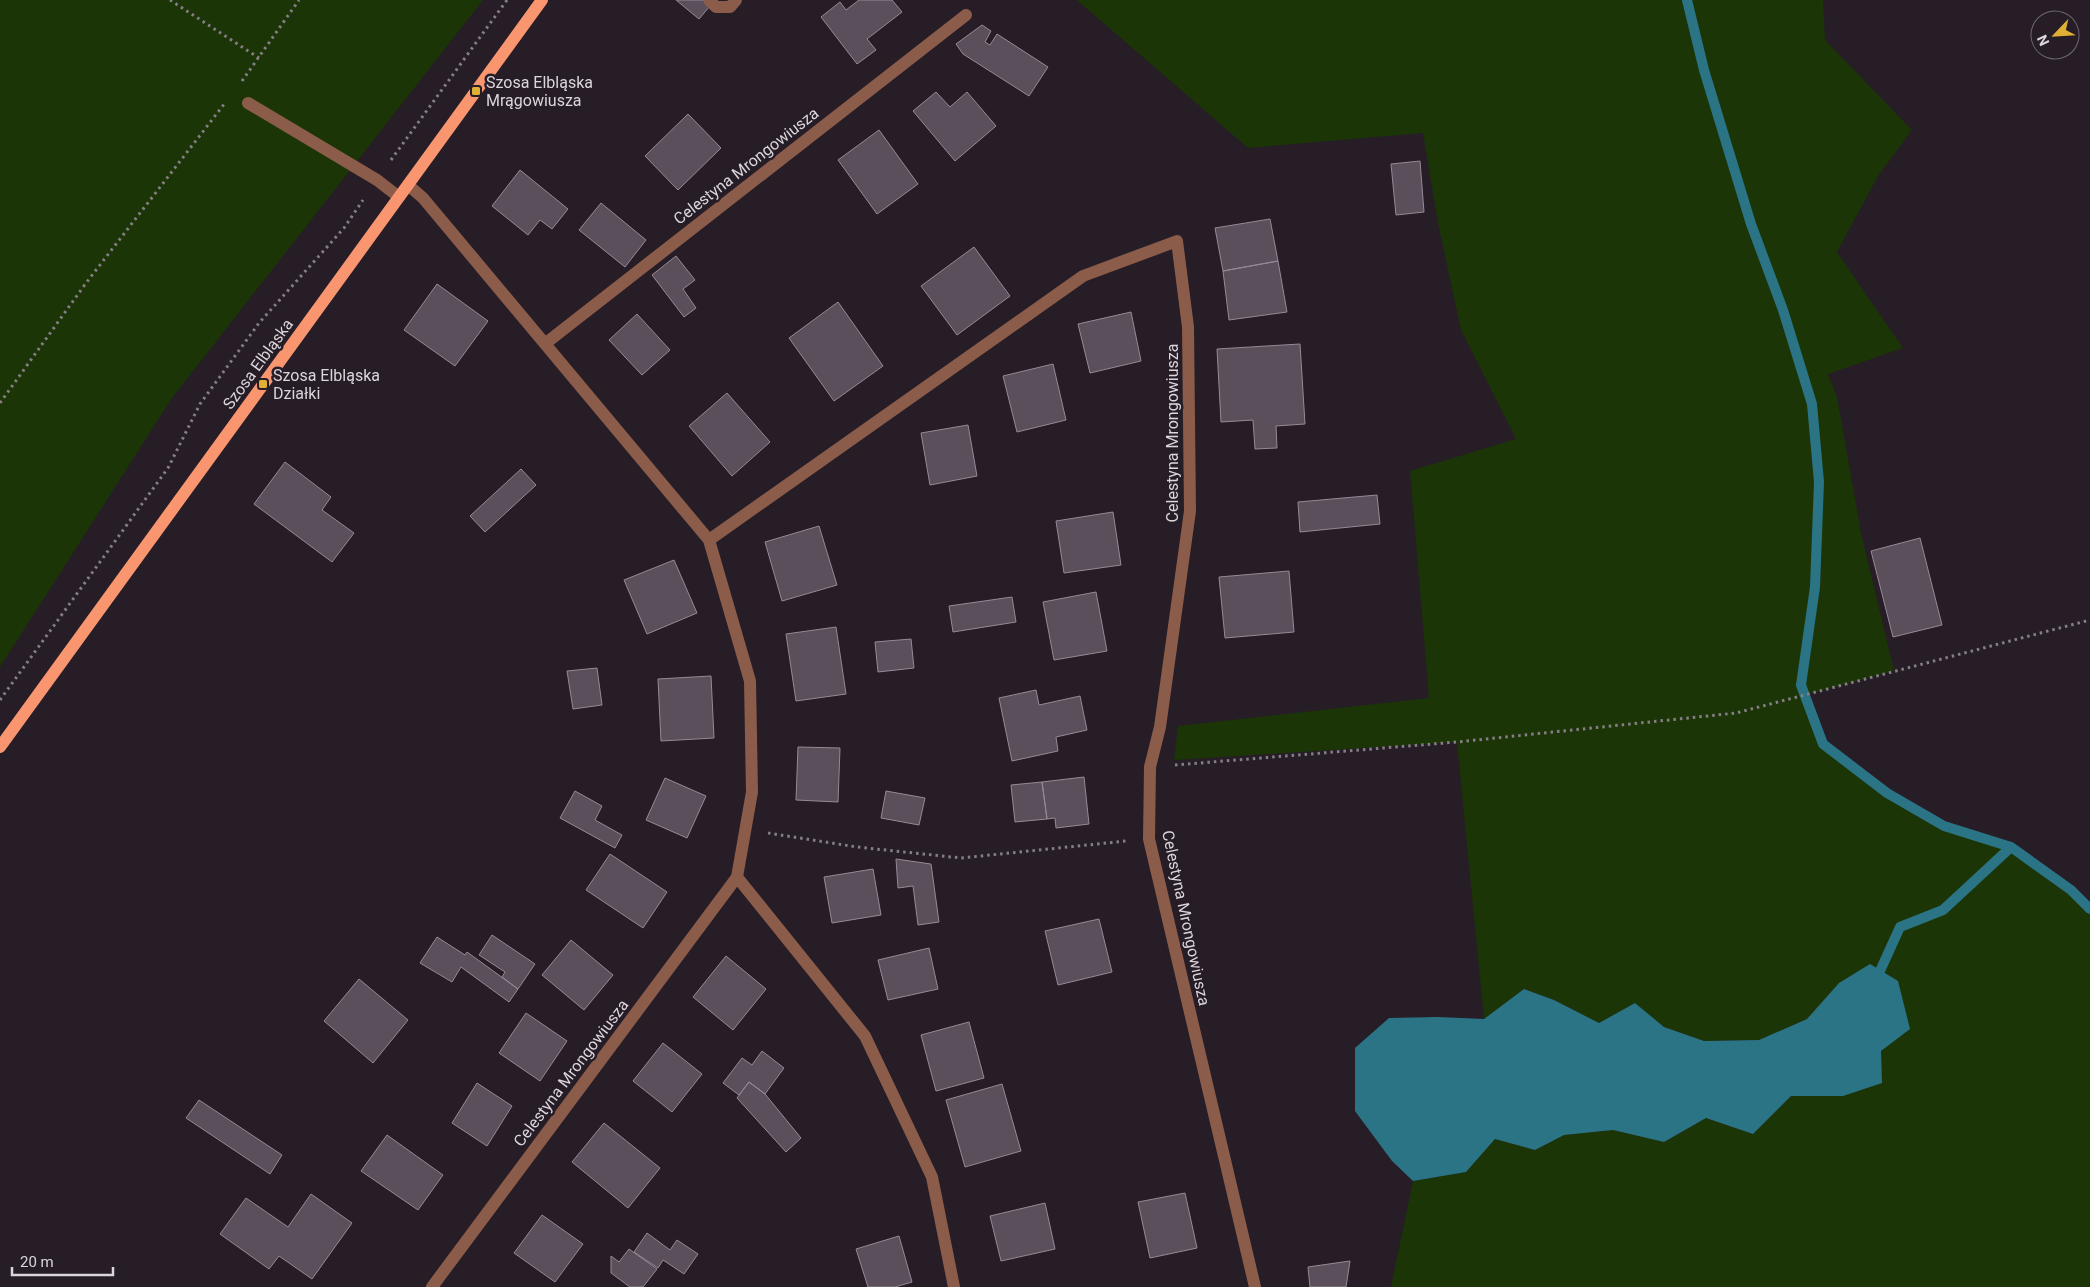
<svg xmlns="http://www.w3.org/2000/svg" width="2090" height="1287" viewBox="0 0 2090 1287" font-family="Roboto,sans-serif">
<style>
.green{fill:#1c3507}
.water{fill:#2b7486}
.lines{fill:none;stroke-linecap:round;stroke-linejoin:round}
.stream{stroke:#2b7486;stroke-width:10}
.building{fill:#5a4f5b;stroke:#978a97}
.path{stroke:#867e86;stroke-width:3;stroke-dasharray:2.5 4;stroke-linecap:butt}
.minor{stroke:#8c5c4a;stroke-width:12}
.major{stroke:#f9956f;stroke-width:12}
.poi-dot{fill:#dfb034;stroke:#261d27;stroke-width:2}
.labels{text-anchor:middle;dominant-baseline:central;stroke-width:5;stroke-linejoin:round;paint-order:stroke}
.poi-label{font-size:16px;fill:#dcd5dc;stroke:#261d27;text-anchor:start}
.street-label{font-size:16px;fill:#dcd5dc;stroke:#261d27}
</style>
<rect width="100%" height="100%" fill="#261d27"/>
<path class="green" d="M0,0H483L172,398L0,667Z
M1077,0H1823L1825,40L1912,130L1878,176L1837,252L1903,348L1828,374L1837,397L1861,533L1894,671L1805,695L1823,744L1887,793L1944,826L2011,847L2071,890L2090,909V1287H1391L1413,1181L1466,1172L1495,1139L1535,1150L1564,1135L1613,1130L1664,1142L1706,1118L1753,1134L1791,1096H1843L1839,983L1807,1019L1759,1040L1704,1041L1664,1027L1635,1003L1599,1023L1554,1000L1524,989L1484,1019L1457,742L1174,760L1178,726L1429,698L1410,471L1516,439L1461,330L1438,223L1423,133L1248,148Z"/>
<path class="water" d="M1870,964L1898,981L1910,1029L1881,1051L1882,1083L1843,1096H1791L1753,1134L1706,1118L1664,1142L1613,1130L1564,1135L1535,1150L1495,1139L1466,1172L1413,1181L1392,1161L1355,1111V1048L1389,1018L1438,1017L1484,1019L1524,989L1554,1000L1599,1023L1635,1003L1664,1027L1704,1041L1759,1040L1807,1019L1839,983Z"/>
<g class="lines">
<path class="stream" d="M1687,0L1704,70L1751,224L1783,310L1812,404L1819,482L1815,587L1801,685L1823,744L1887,793L1944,826L2011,847L2071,890L2090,909
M1880,971L1900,927L1943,910L2011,847"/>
</g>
<path class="building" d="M676,0H715L699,19Z
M859,0H892L902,12L867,39L876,50L857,64L821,17L840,2L846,10Z
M982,25L991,31L985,42L990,45L997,34L1048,67L1029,96L963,54L956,44Z
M936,92L950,107L967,92L996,126L955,161L913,111Z
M688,114L721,148L678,190L645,156Z
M879,130L918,184L877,214L838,160Z
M1420,161L1424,212L1396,215L1391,164Z
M520,170L568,209L552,229L540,220L528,235L492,206Z
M601,203L646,240L625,267L579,230Z
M1270,219L1278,261L1223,271L1215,228Z
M974,247L1010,296L957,335L921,286Z
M676,256L695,280L683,289L696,308L684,317L652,275Z
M1278,261L1287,312L1229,320L1223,271Z
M437,284L488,321L455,366L404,330Z
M838,302L883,366L834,401L789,338Z
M1131,312L1141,361L1090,373L1078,324Z
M637,314L670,350L642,375L609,340Z
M1300,344L1305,424L1276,426L1277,448L1255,449L1253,420L1221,422L1217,349Z
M1053,364L1066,420L1017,432L1003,376Z
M727,393L770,442L732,476L689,426Z
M968,425L977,476L930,485L921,433Z
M285,462L331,497L322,510L354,533L332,562L254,504Z
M521,469L536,485L485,532L470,516Z
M1377,495L1380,524L1300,532L1298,502Z
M1113,512L1121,565L1064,573L1056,521Z
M819,526L837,585L782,601L765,542Z
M1920,538L1942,625L1893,637L1871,551Z
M674,560L697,613L647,634L624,580Z
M1289,571L1294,632L1225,638L1219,577Z
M1096,592L1107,651L1054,660L1043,602Z
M1012,597L1016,622L953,632L949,606Z
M836,627L846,694L796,701L786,634Z
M911,639L914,668L878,672L875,642Z
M597,668L602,705L573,709L567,671Z
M711,676L714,738L661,741L658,679Z
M1036,690L1039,705L1080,696L1087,730L1056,737L1058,751L1012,761L999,698Z
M798,747L840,748L838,802L796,800Z
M1084,777L1089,824L1056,828L1055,818L1047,819L1042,782Z
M665,778L706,796L687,838L646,820Z
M1042,782L1047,819L1015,822L1011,785Z
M575,791L602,806L595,820L622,835L615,848L560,818Z
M886,791L925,798L919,825L881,818Z
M610,854L667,892L643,928L586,890Z
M896,859L931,864L939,922L918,925L913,886L898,888Z
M873,869L881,915L832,923L824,877Z
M1099,919L1112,972L1058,985L1045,931Z
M492,935L535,964L518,989L502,977L505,972L479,955Z
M437,937L465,955L467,952L518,989L509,1002L461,967L452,982L420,963Z
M571,940L613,975L584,1010L542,975Z
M929,948L938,989L888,1000L878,960Z
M726,956L766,989L733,1030L693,997Z
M359,979L408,1020L373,1063L324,1021Z
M526,1013L567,1041L540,1081L499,1053Z
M969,1022L984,1078L936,1091L921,1035Z
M663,1043L702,1074L672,1112L633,1081Z
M762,1051L784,1068L765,1094L749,1082L739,1095L723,1083L742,1058L752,1065Z
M749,1082L765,1094L801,1138L786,1152L737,1098Z
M477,1083L512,1106L487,1146L452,1123Z
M1002,1084L1021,1151L965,1167L946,1100Z
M199,1100L282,1155L270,1174L186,1118Z
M604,1123L660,1168L628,1208L572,1162Z
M387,1135L443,1175L418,1210L361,1171Z
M1185,1193L1197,1248L1150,1258L1138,1202Z
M311,1194L352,1223L312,1279L279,1256L269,1269L220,1234L246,1198L288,1227Z
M1045,1203L1055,1249L1001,1261L990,1216Z
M542,1215L583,1244L555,1282L514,1253Z
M647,1233L670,1250L677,1240L698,1254L684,1274L663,1260L658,1268L634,1252Z
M899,1236L912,1282L895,1287H868L856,1249Z
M629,1249L657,1269L643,1287H630L611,1273V1256L619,1262Z
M1350,1261L1346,1287H1310L1308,1267Z"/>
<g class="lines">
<path class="path" d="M170,0L259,58
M242,81L299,0
M391,160L507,0
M0,403L86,283L225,103
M0,700L168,468L200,404L259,323L344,228L363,200
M1175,765L1457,742L1736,713L2090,620
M768,833L857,847L961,858L1126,841"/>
<path class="minor" d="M709,0L716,7H730L736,0
M248,103L377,180L399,197
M408,185L423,198L709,540L750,681L752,792L737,877L432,1287
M546,343L966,15
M709,540L1083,276L1177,241L1188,327L1190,511L1160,727L1150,767L1149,839L1255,1287
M737,877L865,1036L932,1177L954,1287"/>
<path class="major" d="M0,747L542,0"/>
</g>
<g class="poi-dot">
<rect x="471" y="86" width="10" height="10" rx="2.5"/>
<rect x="258" y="379" width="10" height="10" rx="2.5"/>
</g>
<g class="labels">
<g class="poi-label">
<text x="486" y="82">Szosa Elbląska<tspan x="486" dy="18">Mrągowiusza</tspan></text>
<text x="273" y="375">Szosa Elbląska<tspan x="273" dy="18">Działki</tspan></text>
</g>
<g class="street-label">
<text transform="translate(746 166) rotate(-38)">Celestyna Mrongowiusza</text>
<text transform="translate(258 364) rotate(-54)">Szosa Elbląska</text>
<text transform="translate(1172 433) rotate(-90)">Celestyna Mrongowiusza</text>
<text transform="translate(1186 918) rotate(78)">Celestyna Mrongowiusza</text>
<text transform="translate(571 1073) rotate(-53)">Celestyna Mrongowiusza</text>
</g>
</g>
<g transform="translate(2055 35) rotate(245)"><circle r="24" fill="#261d27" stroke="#6f676f"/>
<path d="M0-4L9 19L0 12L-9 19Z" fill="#dfb034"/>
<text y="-8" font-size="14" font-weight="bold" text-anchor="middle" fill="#dcd5dc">N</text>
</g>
<path d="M12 1267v8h101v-8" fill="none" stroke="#dcd5dc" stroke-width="2.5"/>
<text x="20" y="1267" font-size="15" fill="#dcd5dc" stroke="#261d27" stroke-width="4" paint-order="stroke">20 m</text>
</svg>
